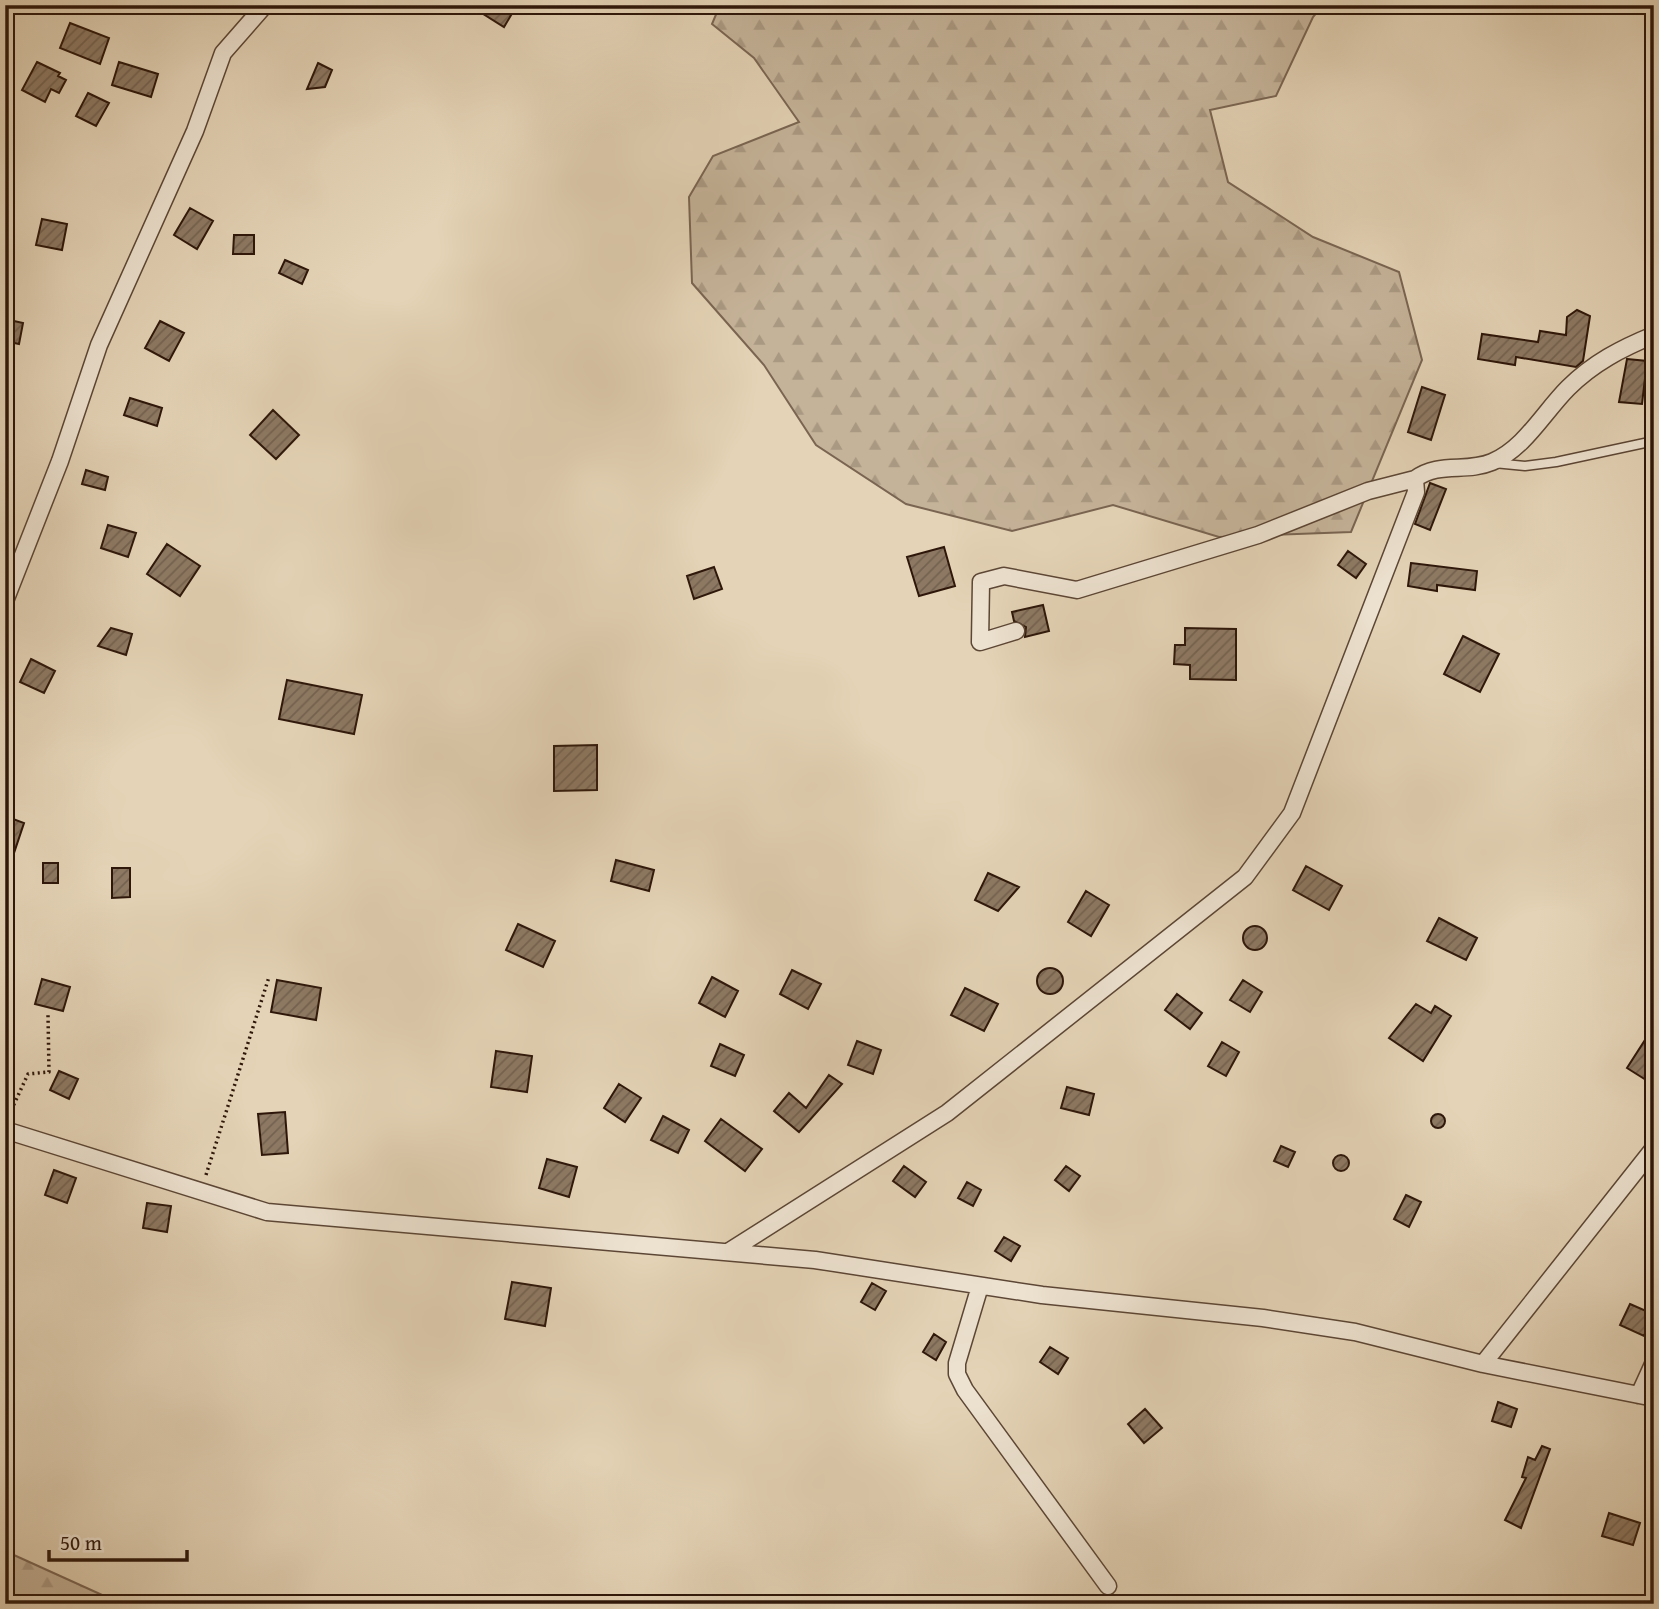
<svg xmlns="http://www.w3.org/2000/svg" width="1659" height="1609" viewBox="0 0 1659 1609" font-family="'Gentium Book Plus',serif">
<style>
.forest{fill:url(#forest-firs);stroke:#7a6552;stroke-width:2}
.building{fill:url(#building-hatch);stroke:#2e170a;stroke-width:2}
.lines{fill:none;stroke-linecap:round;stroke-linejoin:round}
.service-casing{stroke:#5c4635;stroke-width:11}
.minor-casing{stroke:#5c4635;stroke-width:19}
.path{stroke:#2e170a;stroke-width:3.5;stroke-dasharray:2 3.5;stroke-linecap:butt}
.service{stroke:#ede2d0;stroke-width:8}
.minor{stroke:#ede2d0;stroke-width:16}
</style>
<defs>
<pattern id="forest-firs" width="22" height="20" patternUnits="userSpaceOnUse" patternTransform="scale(1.75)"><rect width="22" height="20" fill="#c5b399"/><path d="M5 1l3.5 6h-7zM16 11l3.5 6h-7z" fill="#aa9982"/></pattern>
<pattern id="building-hatch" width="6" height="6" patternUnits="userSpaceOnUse" patternTransform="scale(1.75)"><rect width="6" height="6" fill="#8d7963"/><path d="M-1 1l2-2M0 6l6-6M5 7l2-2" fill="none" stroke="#746250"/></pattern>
</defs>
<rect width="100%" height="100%" fill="#e4d3b6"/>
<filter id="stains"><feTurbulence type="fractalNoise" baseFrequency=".00286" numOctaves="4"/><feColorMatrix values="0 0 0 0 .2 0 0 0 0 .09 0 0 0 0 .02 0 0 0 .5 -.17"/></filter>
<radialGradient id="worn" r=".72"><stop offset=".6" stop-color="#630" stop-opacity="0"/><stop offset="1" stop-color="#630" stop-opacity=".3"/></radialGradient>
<path class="forest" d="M720,5H1323L1313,17L1276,96L1210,110L1228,182L1313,237L1399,272L1422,360L1351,532L1219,537L1113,505L1012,531L906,504L816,445L764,365L692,283L689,197L713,156L799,122L754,58L712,24Z
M5,1551L122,1604H5Z"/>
<path class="building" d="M469,5H517L504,27Z
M70,23L109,38L100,64L60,48Z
M37,62L60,73L58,76L66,80L59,93L51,89L45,102L22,90Z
M119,62L158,74L151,97L112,85Z
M318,63L332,70L325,87L307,89Z
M88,93L109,103L96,126L76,116Z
M190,208L213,221L197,249L174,235Z
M42,219L67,224L62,250L36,245Z
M234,235H254V254H233Z
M285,260L308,270L302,284L279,273Z
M1577,310L1590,316L1583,361L1576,367L1516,357L1515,365L1478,359L1482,334L1538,342L1540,331L1566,335L1567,317Z
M5,319L23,323L19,344L5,341Z
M160,321L184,333L169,361L145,348Z
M1627,359L1647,361L1642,404L1619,402Z
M1422,387L1445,395L1431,440L1408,432Z
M130,398L162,408L157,426L124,415Z
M273,410L299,435L276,459L250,435Z
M86,470L108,477L105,490L82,484Z
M1430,483L1446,489L1430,530L1415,524Z
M108,525L136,533L128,557L101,548Z
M167,544L200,566L180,596L147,574Z
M944,547L955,586L919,596L907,557Z
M1348,551L1366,564L1356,578L1338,565Z
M1411,563L1477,571L1475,590L1437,585V591L1408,586Z
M714,567L722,589L694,599L687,576Z
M1043,605L1049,631L1025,637L1026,627L1014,621L1012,612Z
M111,628L132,634L126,655L98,646Z
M1185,628L1236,629V680L1190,679V665L1174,664L1175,645H1185Z
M1463,636L1499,654L1480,692L1444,674Z
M31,659L55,671L44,693L20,682Z
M287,680L362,695L354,734L279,719Z
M597,745V790L554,791V746Z
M5,816L24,823L8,871H5Z
M616,860L654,870L649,891L611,881Z
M43,863H58V883H43Z
M1306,866L1342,886L1329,910L1293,890Z
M112,868H130V897L112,898Z
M988,873L1019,887L998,911L975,900Z
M1086,891L1109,905L1091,936L1068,922Z
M1439,918L1477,938L1466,960L1427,941Z
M518,924L555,941L543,967L506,950Z
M1243 938a12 12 0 1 1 24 0a12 12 0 1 1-24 0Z
M1037 981a13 13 0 1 1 26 0a13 13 0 1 1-26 0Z
M792,970L821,984L808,1009L780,994Z
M712,977L738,991L725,1017L699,1003Z
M42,979L70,987L63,1011L35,1004Z
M277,980L321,988L316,1020L271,1012Z
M1243,980L1262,992L1250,1012L1230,1000Z
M965,988L998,1004L984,1031L951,1015Z
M1177,994L1202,1013L1190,1029L1165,1010Z
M1416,1004L1431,1013L1435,1006L1451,1016L1423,1061L1389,1038Z
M1654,1026V1085L1627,1068Z
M857,1041L881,1050L873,1074L848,1065Z
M1222,1042L1239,1052L1226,1076L1208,1066Z
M720,1044L744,1055L735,1076L711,1066Z
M496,1051L532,1056L527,1092L491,1087Z
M59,1071L78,1079L69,1099L50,1090Z
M829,1075L842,1084L799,1132L774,1111L789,1093L806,1108Z
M619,1084L641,1098L625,1122L604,1108Z
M1067,1087L1094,1094L1089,1115L1061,1108Z
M285,1112L288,1153L262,1155L258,1114Z
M1431 1121a7 7 0 1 1 14 0a7 7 0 1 1-14 0Z
M663,1116L689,1130L678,1153L651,1140Z
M721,1119L762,1149L745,1171L705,1141Z
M1281,1146L1295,1152L1288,1167L1274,1161Z
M1333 1163a8 8 0 1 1 16 0a8 8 0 1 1-16 0Z
M547,1159L577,1167L569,1197L539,1188Z
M904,1166L926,1182L915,1197L893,1181Z
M1066,1166L1080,1176L1069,1191L1055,1180Z
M54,1170L76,1178L67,1203L45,1195Z
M967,1182L981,1190L973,1206L958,1198Z
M1406,1195L1421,1202L1409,1227L1394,1219Z
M147,1203L171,1206L167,1232L143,1228Z
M1004,1237L1020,1246L1011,1261L995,1251Z
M512,1282L551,1288L545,1326L505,1319Z
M872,1283L886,1291L875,1310L861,1302Z
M1630,1304L1653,1314L1644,1336L1620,1325Z
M934,1334L946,1342L936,1360L923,1352Z
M1050,1347L1068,1358L1058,1374L1040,1362Z
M1498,1402L1517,1409L1511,1427L1492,1421Z
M1145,1409L1162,1428L1144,1443L1128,1424Z
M1542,1446L1550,1449L1521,1528L1505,1520L1526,1478L1522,1477L1528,1457L1535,1460Z
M1609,1513L1640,1523L1633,1545L1602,1536Z"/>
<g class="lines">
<g class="service-casing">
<path id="service" d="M1494,463L1525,466L1556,462L1654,441"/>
</g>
<g class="minor-casing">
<path id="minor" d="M5,601L60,461L99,345L195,131L223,53L265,5
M1016,631L980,642L981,582L1004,576L1077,590L1258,535L1368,491L1415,479
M5,1130L267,1212L815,1260L1042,1295L1263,1318L1355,1332L1483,1364L1654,1398
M728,1252L947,1113L1245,877L1292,813L1416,492L1415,479C1439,461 1466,473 1492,462C1524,449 1544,412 1568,388C1593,363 1622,348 1654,335
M980,1286L957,1363V1374L965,1390L1108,1586
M1483,1364L1654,1148
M1639,1395L1654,1362"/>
</g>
<path class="path" d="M9,1115L28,1074L49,1072L48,1015
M206,1175L269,977"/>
<use href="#service" class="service"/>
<use href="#minor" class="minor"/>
</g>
<rect width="1659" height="1609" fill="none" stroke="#e4d3b6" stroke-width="28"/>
<rect x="7" y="7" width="1645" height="1595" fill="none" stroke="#2e170a" stroke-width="3.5"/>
<rect x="14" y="14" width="1631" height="1581" fill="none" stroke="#2e170a" stroke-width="2"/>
<path d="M49 1550v10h138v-10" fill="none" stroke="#2e170a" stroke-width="3.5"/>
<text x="60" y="1550" font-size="21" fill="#2e170a" stroke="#ede2d0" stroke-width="5" paint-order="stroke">50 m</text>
<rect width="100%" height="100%" filter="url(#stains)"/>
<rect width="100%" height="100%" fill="url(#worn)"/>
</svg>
